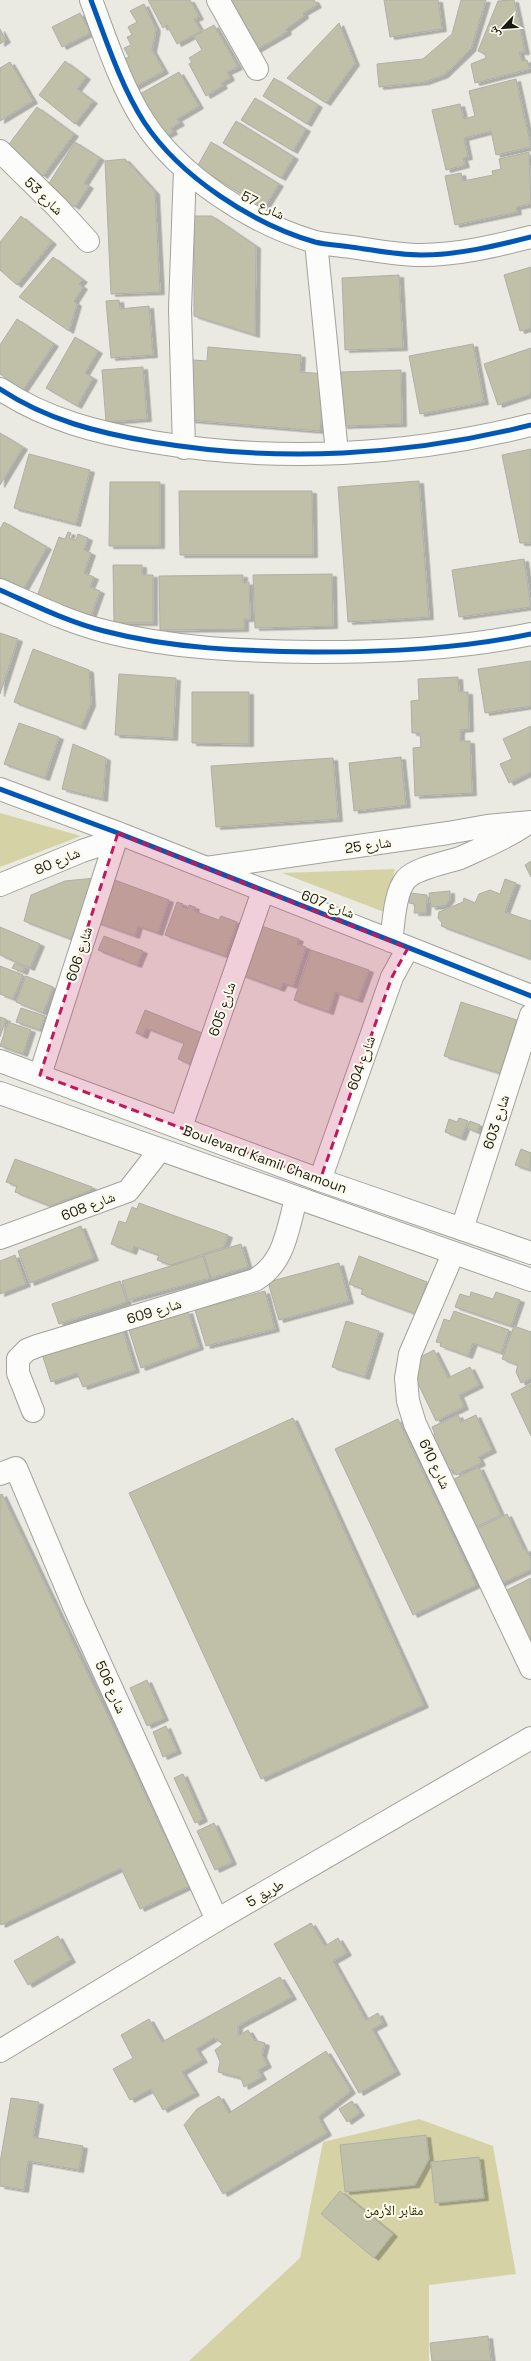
<svg xmlns="http://www.w3.org/2000/svg" width="531" height="2361" viewBox="0 0 531 2361" font-family="'Space Grotesk','Noto Naskh Arabic',sans-serif">
<style>
.green{fill:#d5d3a6}
.building{fill:#c0bfa8;stroke:#afafa9;filter:url(#shadow)}
.lines{fill:none;stroke-linecap:round;stroke-linejoin:round}
.minor-casing{stroke:#a2a29c;stroke-width:24}
.major-casing{stroke:#a2a29c;stroke-width:24}
.minor{stroke:#fcfcfb;stroke-width:22}
.major{stroke:#fcfcfb;stroke-width:22}
.cycleway-casing{stroke:#fcfbeb;stroke-width:8}
.cycleway{stroke:#0057b8;stroke-width:5}
.marked{fill:#c2185b;fill-opacity:0.2;stroke:#c2185b;stroke-width:3;stroke-dasharray:8 5;stroke-linejoin:round}
.labels{text-anchor:middle;dominant-baseline:central;stroke-width:4;stroke-linejoin:round;paint-order:stroke}
.street-label{font-size:14px;fill:#191914;stroke:#fcfbeb}
.park-label{font-size:14px;fill:#302d00;stroke:#fcfbeb}
</style>
<defs>
<filter id="shadow"><feDropShadow dx="4.5" dy="2.5" stdDeviation="0" flood-color="#0004"/></filter>
</defs>
<rect width="100%" height="100%" fill="#eaeae2"/>
<path class="green" d="M0,813L81,836L0,867Z
M395,869L384,912L282,873Z
M419,2119L493,2146L516,2274L429,2285V2361H189L300,2258L323,2142Z"/>
<path class="building" d="M148,0H190L199,17L194,19L201,31L177,44L167,25L163,28Z
M229,0H314L317,5L303,13L304,16L286,29L287,32L256,50Z
M384,0H438L442,29L390,37Z
M461,0H486L471,49L444,75L425,82L379,87L377,64L423,59L452,34Z
M514,0L525,52H519L522,61L527,60L530,69L475,83L471,64L486,58L485,54L478,51L498,1Z
M144,4L156,29L152,50L164,71L133,88L124,72L129,69L124,59L129,57L124,48L131,45L127,37L132,35L128,27L137,22L130,11Z
M80,13L90,33L62,47L52,27Z
M339,23L355,63L326,103L287,78Z
M214,25L238,67L227,72L230,78L221,83L223,86L206,96L189,64L192,62L189,58L202,50L194,36Z
M0,29L6,40L0,44Z
M65,61L86,77L77,89L93,101L75,124L39,95Z
M10,62L33,101L0,121V68Z
M179,72L199,106L177,119L180,123L171,128L173,132L165,136L140,94Z
M274,78L318,105L307,124L263,96Z
M516,79L531,147L496,155L491,131L464,138L468,157L463,158L465,165L446,170L432,110L460,104L464,119L475,116L469,91Z
M255,98L306,129L293,151L241,120Z
M37,107L74,134L43,176L6,148Z
M236,121L294,157L281,178L223,143Z
M75,142L100,158L84,183L89,186L75,207L46,188Z
M211,142L279,184L264,208L197,167Z
M529,152L531,204L516,207L517,212L455,225L445,176L461,173L463,181L493,175L492,171L501,169L499,159Z
M125,159L155,192L160,292L111,294L105,161Z
M21,216L52,242L17,285L0,270V242Z
M194,216H212L256,246L255,335L194,316Z
M53,257L83,280L79,284L83,287L74,301L77,304L69,331L19,297Z
M531,267V328L520,331L504,275Z
M399,275L403,348L345,350L342,278Z
M119,300L120,309L149,306L153,355L111,358L106,301Z
M17,319L54,344L23,390L0,374V345Z
M75,337L98,351L85,373L93,378L77,406L46,388Z
M473,344L484,402L420,414L409,356Z
M208,347L301,355L300,372L325,374L320,431L188,420L193,360L207,361Z
M531,348V394L498,405L484,364Z
M143,367L147,419L106,422L102,370Z
M401,370L402,424L343,426L341,372Z
M0,433L23,447L0,485Z
M531,449V543H520L502,455Z
M29,454L90,470L76,524L14,508Z
M419,481L429,617L348,622L338,487Z
M110,482H160V546H109Z
M179,491H312L313,555H180Z
M4,522L47,547L21,593L0,580V529Z
M68,532L71,533L69,538L76,540L78,534L88,538L84,550L91,553L84,573L94,577L90,587L100,591L91,616L80,612L79,615L36,599L59,537L65,539Z
M524,559L531,607L459,617L452,570Z
M113,565H142V575H153V623H114Z
M332,574L333,626L255,628L253,575Z
M243,575V583L249,582L250,619H244V629L160,630L159,576Z
M0,633L18,639L0,694Z
M33,649L89,670L91,704L81,727L14,702Z
M531,661V706L485,713L478,669Z
M119,674L176,678L173,738L115,735Z
M458,677L459,692H468L469,729L460,730V741H470L472,793L415,796L413,748L421,747L420,733H412L411,701L419,700L418,679Z
M192,692H249V744L192,743Z
M19,723L59,737L45,778L4,764Z
M531,726V772L509,783L500,764L512,759L503,739Z
M73,744L106,758L103,799L62,789Z
M401,757L406,805L354,811L349,763Z
M333,758L338,819L216,827L211,766Z
M531,861V877L525,865Z
M95,878L71,939L24,921L31,895L65,881Z
M112,879L169,900L158,933L138,926L135,936L96,922Z
M505,879L516,883L505,912L531,921V959L441,926L442,923L438,918L439,912L463,902L464,898L475,903L479,894L490,890L500,894Z
M450,891V899L445,906L431,907L429,893Z
M410,893L427,895L426,913H414L415,904L409,903Z
M177,902L183,904L182,907L187,909L189,905L195,907L194,911L219,920L221,916L237,922L225,956L165,935Z
M256,924L299,939L297,944L306,947L293,986L283,983L280,989L239,974Z
M0,927L40,944L30,968L0,955Z
M104,936L143,951L137,965L98,950Z
M311,950L369,970L358,1000L335,992L329,1012L294,1000Z
M15,963L25,967L23,972L12,968Z
M0,966L23,975L13,999L0,994Z
M26,976L53,987L43,1013L16,1002Z
M461,1002L517,1020L500,1073L444,1056Z
M21,1008L45,1016L40,1030L16,1022Z
M145,1010L202,1033L190,1064L178,1059L184,1043L146,1028L143,1036L136,1033Z
M0,1017L6,1019L0,1037Z
M8,1022L31,1030L23,1054L0,1046Z
M459,1118L468,1121L461,1138L445,1132L449,1119L457,1122Z
M470,1121L480,1125L477,1132L467,1128Z
M521,1149L531,1153L530,1170L515,1165Z
M15,1159L92,1187L91,1190L50,1206L15,1192L17,1186L6,1182Z
M139,1203L228,1235L224,1247L171,1265L157,1260L159,1255L134,1246L132,1252L111,1244L119,1221L126,1223L132,1207L137,1209Z
M81,1226L94,1258L30,1283L18,1251Z
M241,1244L248,1267L211,1278L204,1255Z
M15,1255L26,1284L0,1294V1261Z
M203,1256L210,1278L128,1300L122,1281Z
M359,1256L427,1282L416,1314L361,1294L363,1289L349,1284Z
M339,1263L349,1301L279,1320L268,1282Z
M120,1281L127,1302L59,1324L52,1304Z
M265,1291L275,1329L206,1346L195,1310Z
M471,1292L493,1299L496,1292L520,1300L511,1326L455,1307L460,1294L470,1297Z
M188,1311L199,1347L141,1368L129,1330Z
M454,1311L509,1330L501,1353L473,1343L468,1356L440,1346L441,1343L436,1342L444,1319L450,1321Z
M346,1321L379,1331L365,1377L332,1367Z
M514,1326L531,1332V1378L521,1383L516,1372L518,1365L502,1359Z
M122,1328L135,1370L83,1387L77,1373L51,1382L41,1351Z
M434,1350L448,1378L470,1367L479,1385L459,1395L464,1407L436,1421L411,1369L416,1359Z
M531,1384V1436L511,1394Z
M458,1415L461,1422L476,1415L492,1450L478,1457L481,1463L456,1475L453,1470L449,1472L432,1436L435,1434L432,1427Z
M293,1418L424,1705L261,1779L129,1493Z
M398,1419L476,1585L413,1615L335,1449Z
M479,1467L501,1515L474,1528L452,1480Z
M2,1494L189,1886L140,1909L121,1868L1,1925L0,1922V1495Z
M507,1514L524,1550L526,1549L531,1559V1569L500,1584L474,1530Z
M531,1578V1649L503,1592Z
M147,1680L164,1718L147,1726L130,1688Z
M166,1726L177,1751L163,1757L153,1732Z
M183,1774L203,1819L195,1823L174,1778Z
M214,1823L232,1862L215,1870L197,1831Z
M311,1923L325,1946L338,1938L347,1953L333,1961L366,2020L378,2013L383,2023L372,2029L396,2072L359,2093L274,1944Z
M58,1936L71,1960L28,1985L14,1961Z
M280,1977L292,1997L238,2026V2036L248,2030L254,2040L265,2043L262,2055L267,2065L258,2070L262,2077L244,2087L241,2078L218,2072L220,2062L215,2050L223,2044L214,2038L196,2049L203,2060L182,2072L195,2093L163,2110L151,2089L130,2100L113,2069L133,2058L121,2035L149,2019L162,2042Z
M326,2051L351,2091L318,2117L327,2133L223,2194L184,2125L197,2109L219,2096L229,2113Z
M11,2098L39,2102L33,2137L83,2146L79,2170L28,2161L24,2190L0,2186V2163Z
M352,2101L360,2113L347,2122L339,2109Z
M426,2135L429,2159L415,2185L345,2192L340,2145Z
M479,2157L484,2198L435,2203L431,2162Z
M340,2191L393,2234L374,2258L321,2214Z
M488,2336L491,2361H432L430,2343Z"/>
<g class="lines">
<g class="minor-casing">
<path id="minor" d="M91,0C106,40 121,86 144,122C180,177 253,224 315,242C327,245 340,245 351,247C374,250 397,255 421,255C458,255 495,246 531,237
M218,0L257,69
M0,151L57,207L88,241
M316,242L337,453
M0,389C47,420 98,433 153,442C278,463 408,456 531,425
M184,448L180,309L185,169
M0,590C34,605 68,622 104,631C173,649 244,651 314,652C388,652 459,649 531,634
M0,789L118,833L531,996
M206,868L448,833L487,826L531,822
M0,885L82,851L115,840
M391,941C394,923 394,894 406,879C416,868 445,863 460,858C482,848 505,839 525,825
M40,1075L118,833
M181,1127L263,891
M320,1180L392,977L408,948
M462,1229L531,1015
M0,1238L128,1191L160,1150
M453,1254L410,1354L406,1378L408,1401L415,1424L531,1668
M33,1411L18,1373V1359L27,1350L37,1346L255,1280C285,1262 287,1231 296,1199
M0,1474L16,1468L74,1606L217,1920"/>
</g>
<g class="major-casing">
<path id="major" d="M0,1061L320,1180L531,1253
M0,1093L531,1280
M0,2051L217,1920L531,1738"/>
</g>
<use href="#minor" class="minor"/>
<use href="#major" class="major"/>
<g class="cycleway-casing">
<path id="cycleway" d="M91,0C106,40 121,86 144,122C180,177 253,224 315,242C327,245 340,245 351,247C374,250 397,255 421,255C458,255 495,246 531,237
M0,389C47,420 98,433 153,442C278,463 408,456 531,425
M0,590C34,605 68,622 104,631C173,649 244,651 314,652C388,652 459,649 531,634
M0,789L118,833L531,996"/>
</g>
<use href="#cycleway" class="cycleway"/>
</g>
<path class="marked" d="M118,833L408,948L392,977L320,1180L40,1075Z"/>
<g class="labels">
<g class="street-label">
<text transform="translate(44 196) rotate(44)">شارع 53</text>
<text transform="translate(263 205) rotate(27)">شارع 57</text>
<text transform="translate(368 845) rotate(-8)">شارع 25</text>
<text transform="translate(57 861) rotate(-23)">شارع 80</text>
<text transform="translate(328 904) rotate(21)">شارع 607</text>
<text transform="translate(79 954) rotate(-72)">شارع 606</text>
<text transform="translate(222 1009) rotate(-71)">شارع 605</text>
<text transform="translate(361 1063) rotate(-70)">شارع 604</text>
<text transform="translate(496 1122) rotate(-72)">شارع 603</text>
<text transform="translate(265 1159) rotate(20)">Boulevard Kamil Chamoun</text>
<text transform="translate(88 1206) rotate(-21)">شارع 608</text>
<text transform="translate(154 1311) rotate(-17)">شارع 609</text>
<text transform="translate(435 1464) rotate(64)">شارع 610</text>
<text transform="translate(111 1687) rotate(66)">شارع 506</text>
<text transform="translate(265 1893) rotate(-30)">طريق 5</text>
</g>
<g class="park-label">
<text x="394" y="2210">مقابر الأرمن</text>
</g>
</g>
<g transform="translate(503 28) rotate(244)" stroke="#fcfbeb" stroke-width="3" paint-order="stroke">
<path d="M0-3L7 15L0 10L-7 15Z" fill="#191914"/>
<text y="-6" font-size="11" font-weight="bold" text-anchor="middle" fill="#191914">ش</text>
</g>
</svg>
